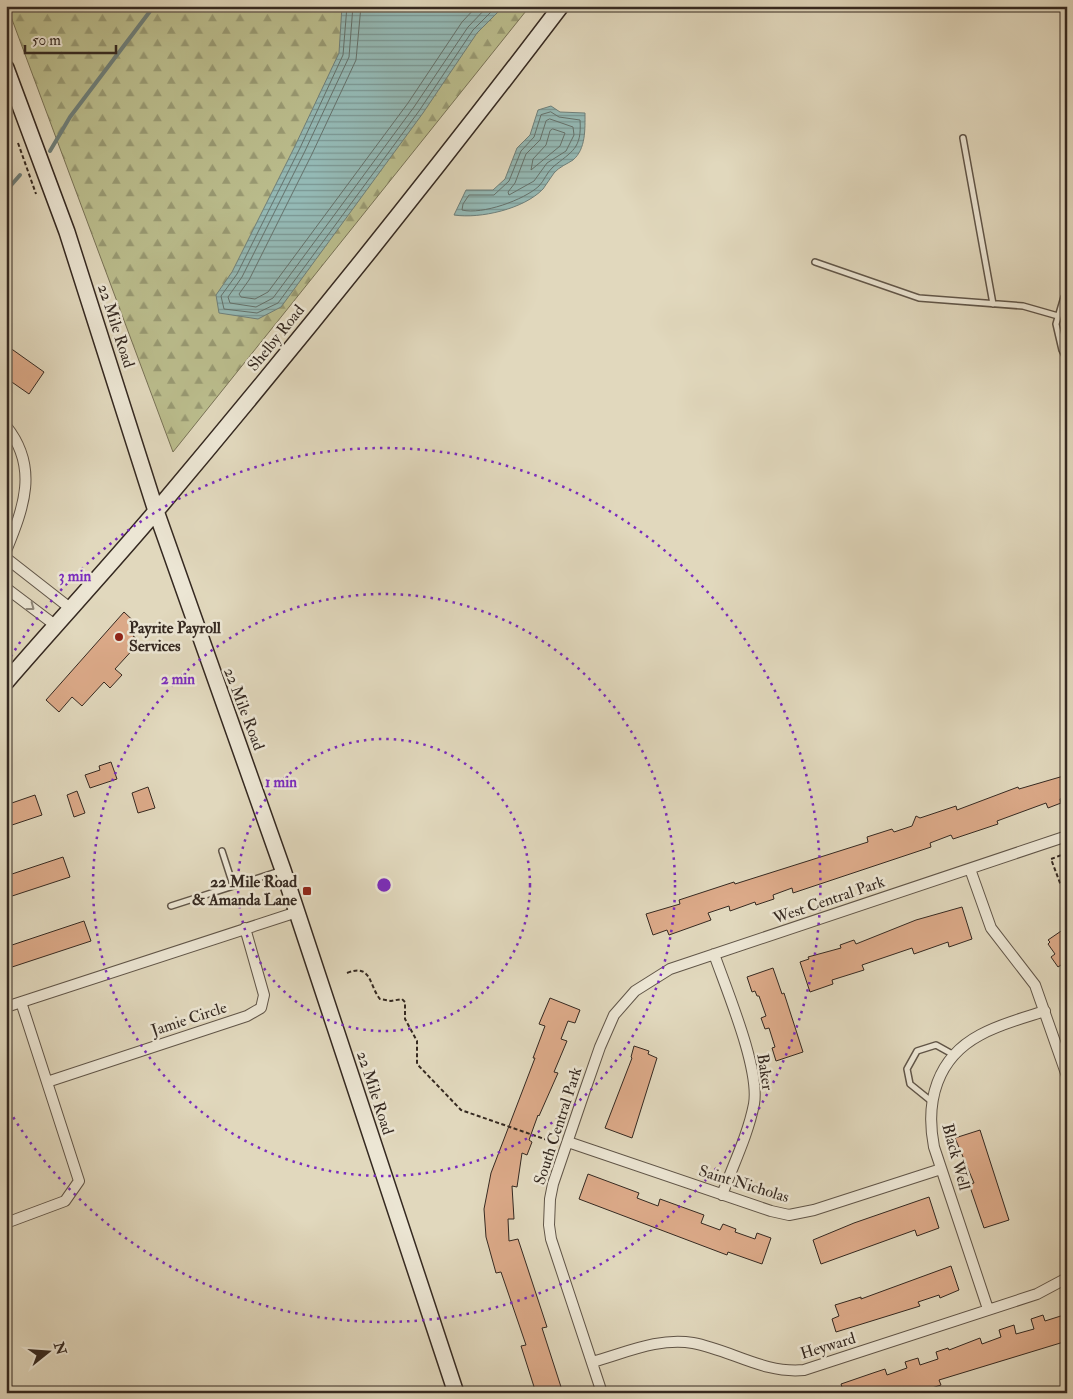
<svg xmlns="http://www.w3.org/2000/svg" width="1073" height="1399" viewBox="0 0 1073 1399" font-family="'IM FELL Double Pica',serif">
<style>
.forest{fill:url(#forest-firs);stroke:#787256}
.water{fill:url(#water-rules);stroke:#6e7f7a}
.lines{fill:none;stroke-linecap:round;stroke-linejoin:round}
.shore{stroke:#64716b;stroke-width:1}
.stream{stroke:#6e7f7a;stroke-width:4}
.building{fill:#dcaa89;stroke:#352921}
.lane-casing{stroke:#605548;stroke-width:8}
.street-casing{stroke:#605548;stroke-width:12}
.secondary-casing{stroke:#352921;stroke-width:18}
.path{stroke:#352921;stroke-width:2;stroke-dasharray:4 2.5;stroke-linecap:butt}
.lane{stroke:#ece6d4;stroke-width:5}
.street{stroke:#ece6d4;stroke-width:10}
.secondary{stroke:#ece6d4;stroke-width:15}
.oneway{stroke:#90887a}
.ring{fill:none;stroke:#7b2cbf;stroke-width:2.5;stroke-dasharray:2.5 5}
.poi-dot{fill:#8f2418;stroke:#ece6d4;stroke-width:2}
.labels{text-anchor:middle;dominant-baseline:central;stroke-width:5;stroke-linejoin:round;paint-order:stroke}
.street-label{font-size:16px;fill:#352921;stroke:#ece6d4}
.poi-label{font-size:16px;font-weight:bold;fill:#352921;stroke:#ece6d4;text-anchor:start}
.centre{fill:#7b2cbf;stroke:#ece6d4;stroke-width:2.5}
.ring-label{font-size:15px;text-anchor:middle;font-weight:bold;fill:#7b2cbf;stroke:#ece6d4;stroke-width:5;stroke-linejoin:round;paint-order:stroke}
</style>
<defs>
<pattern id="forest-firs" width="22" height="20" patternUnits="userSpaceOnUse" patternTransform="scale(1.25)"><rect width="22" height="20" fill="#babc8c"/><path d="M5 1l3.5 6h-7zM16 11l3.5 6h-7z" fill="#989972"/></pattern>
<pattern id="water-rules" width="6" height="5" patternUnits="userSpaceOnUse" patternTransform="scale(1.25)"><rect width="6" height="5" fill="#94b9b5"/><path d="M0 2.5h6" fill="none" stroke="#7a9693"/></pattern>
</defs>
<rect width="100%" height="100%" fill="#e1d8bd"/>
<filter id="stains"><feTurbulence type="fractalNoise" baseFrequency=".004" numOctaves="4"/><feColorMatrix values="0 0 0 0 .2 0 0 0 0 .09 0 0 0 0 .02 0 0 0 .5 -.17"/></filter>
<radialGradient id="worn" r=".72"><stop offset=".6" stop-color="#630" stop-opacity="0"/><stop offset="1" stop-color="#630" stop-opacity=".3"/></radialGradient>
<path class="forest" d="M7,6H530L173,452Z"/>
<path class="water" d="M342,6H504L477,33L423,113L281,307L258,319L219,313L216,295L232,272L295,146L339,53Z
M551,106L560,112L585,113C585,129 586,149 573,160C567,164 559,167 554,173C550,178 547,184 543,189C524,209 480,219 454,215L466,190H493L505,179L517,148L530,135L538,110Z"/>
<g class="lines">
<path class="shore" d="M347,6L343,55L300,148L237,274L221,296L224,309L257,313L278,303L419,111L473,30L497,6
M353,6L349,57L305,151L242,277L228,297L230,303L256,307L273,298L414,107L468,27L488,6
M361,6L356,60L312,154L249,280L239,294L241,297L255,299L268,292L408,103L462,22L477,6
M551,112L559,117L580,120C582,149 572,151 553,167C547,172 544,181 539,186C524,200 482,215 462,210L463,204L469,195H494L509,181L521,151L534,137L541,115Z
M550,119L573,127L574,135L566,151L547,163L534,181L509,195L508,192L515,183L526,154L540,140L546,121Z
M553,129L565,133L560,146L531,170L533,159L546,145L550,131Z"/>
<path class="stream" d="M50,151L70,117L154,6
M6,191L20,175"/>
</g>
<path class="building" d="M6,345L44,372L29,394L6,378Z
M124,612L141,628L133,636L136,638L133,642L137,645L115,669L122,675L110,688L104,682L82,706L72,697L59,712L46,700Z
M111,762L117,779L90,788L85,775L100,770L99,766Z
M1067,775V797L1060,799L1061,803L1048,808L1046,803L997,821L998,824L953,839L951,835L930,843L931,847L793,893L792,888L773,895L774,899L756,905L755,902L730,911L729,906L708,913L711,920L669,935L667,930L653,935L646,914L680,904L679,900L734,882L735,884L868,842L867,837L892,829L894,832L912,826L916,816L920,818L956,806L957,810L1018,787L1019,789Z
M148,787L155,808L138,813L132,793Z
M77,791L85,813L74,817L67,795Z
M35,795L42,815L6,827V805Z
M63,857L70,877L6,898V876Z
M962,907L972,939L949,947L948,942L914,954L912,948L862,965L864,970L832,980L833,984L810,992L800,962L809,959L808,957L841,948L840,945L854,940L856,944L916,920Z
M84,921L91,941L6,969V947Z
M1067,927V961L1058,967L1051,957L1055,954L1048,944L1050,942L1048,940Z
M773,968L782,994L784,993L803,1052L776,1061L772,1048L775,1047L769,1028L765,1029L761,1018L766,1016L759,996H757L755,991L752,992L747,977Z
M550,998L580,1010L575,1023L568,1021L561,1039L567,1041L554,1072L558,1073L539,1116L538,1115L529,1140L532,1142L527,1155L522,1153L517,1187L512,1186L514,1219H508L509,1241L518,1239L547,1327L542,1328L562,1390L552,1393H536L521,1346L526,1345L501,1272L496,1273L486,1237L484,1209L491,1173L535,1058H533L545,1026L539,1024Z
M634,1046L649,1051L648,1054L657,1058L632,1138L605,1128L632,1058L631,1057Z
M980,1130L1009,1220L984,1228L969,1184L974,1183L955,1138Z
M588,1174L639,1193L637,1198L658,1206L660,1199L704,1215L701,1223L720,1230L723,1224L736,1229L735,1232L755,1239L757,1233L771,1238L762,1264L728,1252L727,1255L579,1199Z
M929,1197L939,1228L917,1236L915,1230L821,1264L813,1240L854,1223Z
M951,1266L959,1290L940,1298L939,1295L918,1302L920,1306L836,1332L832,1319L839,1316L835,1305L861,1297V1299Z
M1067,1314V1341L939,1380L941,1385L916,1393H844L841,1384L873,1373L885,1369L887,1375L907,1368L905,1362L918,1358L920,1365L938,1359L936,1352L948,1348L949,1350L980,1338L982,1344L1001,1337L999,1330L1014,1325L1016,1334L1034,1329L1031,1319L1043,1315L1045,1321Z"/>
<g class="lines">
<g class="lane-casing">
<path id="lane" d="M963,138L993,304
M815,262L919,298L1023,306L1058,316
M1067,296L1064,297L1056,324L1062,350L1067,360
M222,851L233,885
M171,906L280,871
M931,1101L910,1084L907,1069L917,1051L936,1045L954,1055"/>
</g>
<g class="street-casing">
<path id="street" d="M6,426C39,467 24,507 6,551
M6,558L70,608
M6,588L55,625
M970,869L991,928L1035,985L1067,1076
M714,954C727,991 760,1069 754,1104C748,1135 733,1165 722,1195
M6,1007L297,912
M47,1082L247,1016L261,1008L264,995L245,928
M568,1142L771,1211L789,1215L814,1210L941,1169
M6,1223L65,1201L79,1181L21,1002
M988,1309L934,1147C925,1101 937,1058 980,1035C1000,1024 1023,1018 1045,1011
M592,1362C625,1353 659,1337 693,1343C731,1350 764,1374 804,1370L1037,1294L1067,1278
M602,1393L551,1239L549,1225L550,1199L553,1184L584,1093L600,1047L614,1015L635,991L670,969L1067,836"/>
</g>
<g class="secondary-casing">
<path id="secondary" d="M6,68L67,232L156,511L283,870L456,1393
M6,682C56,624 108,568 157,510C296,345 431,177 561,6"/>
</g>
<path class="path" d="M18,143L36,194
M1067,853L1051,859L1060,883L1067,893
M347,973C372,963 369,986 380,999L391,1001L402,999L405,1002V1019L417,1041V1064L461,1110L556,1143"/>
<use href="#lane" class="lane"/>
<use href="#street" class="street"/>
<use href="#secondary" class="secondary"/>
</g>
<defs><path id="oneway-chevron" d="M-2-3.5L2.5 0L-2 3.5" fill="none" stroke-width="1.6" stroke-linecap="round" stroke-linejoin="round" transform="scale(1.25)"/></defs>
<use class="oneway" href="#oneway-chevron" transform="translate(31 607) rotate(37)"/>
<g class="ring">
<circle cx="384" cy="885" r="146"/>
<circle cx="384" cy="885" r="291"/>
<path d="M7 663A437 437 0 1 1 7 1107"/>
</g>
<g class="poi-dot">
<circle cx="119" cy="637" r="5"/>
<rect x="302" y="886" width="10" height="10" rx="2.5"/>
</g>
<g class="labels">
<g class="street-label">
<text transform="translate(116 326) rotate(72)">22 Mile Road</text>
<text transform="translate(276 338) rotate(-51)">Shelby Road</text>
<text transform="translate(244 709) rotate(69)">22 Mile Road</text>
<text transform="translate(829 900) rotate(-19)">West Central Park</text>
<text transform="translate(189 1019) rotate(-18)">Jamie Circle</text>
<text transform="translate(765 1072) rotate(81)">Baker</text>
<text transform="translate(375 1093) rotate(72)">22 Mile Road</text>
<text transform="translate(558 1126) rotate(-72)">South Central Park</text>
<text transform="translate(956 1157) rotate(75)">Black Well</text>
<text transform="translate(744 1184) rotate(17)">Saint Nicholas</text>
<text transform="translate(828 1346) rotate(-17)">Heyward</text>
</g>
<g class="poi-label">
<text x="129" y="628">Payrite Payroll<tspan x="129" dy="18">Services</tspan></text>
<text x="297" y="882" text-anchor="end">22 Mile Road<tspan x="297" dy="18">&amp; Amanda Lane</tspan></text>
</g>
</g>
<circle cx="384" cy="885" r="8" class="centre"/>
<g class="ring-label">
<text x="75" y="581">3 min</text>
<text x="178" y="684">2 min</text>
<text x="281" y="787">1 min</text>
</g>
<rect width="1073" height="1399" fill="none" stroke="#e1d8bd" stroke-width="25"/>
<rect x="8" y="8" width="1058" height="1384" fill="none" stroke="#352921" stroke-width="2.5"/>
<rect x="12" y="12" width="1048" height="1374" fill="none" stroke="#352921"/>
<g transform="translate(48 1352) rotate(73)" stroke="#ece6d4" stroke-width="4" paint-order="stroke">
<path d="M0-4L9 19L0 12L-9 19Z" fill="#352921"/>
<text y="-8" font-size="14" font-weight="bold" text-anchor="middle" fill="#352921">N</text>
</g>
<path d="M25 45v8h91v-8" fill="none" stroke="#352921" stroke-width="2.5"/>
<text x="32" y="45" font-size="15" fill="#352921" stroke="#ece6d4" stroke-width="4" paint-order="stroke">50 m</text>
<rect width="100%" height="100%" filter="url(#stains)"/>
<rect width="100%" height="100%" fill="url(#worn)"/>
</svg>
